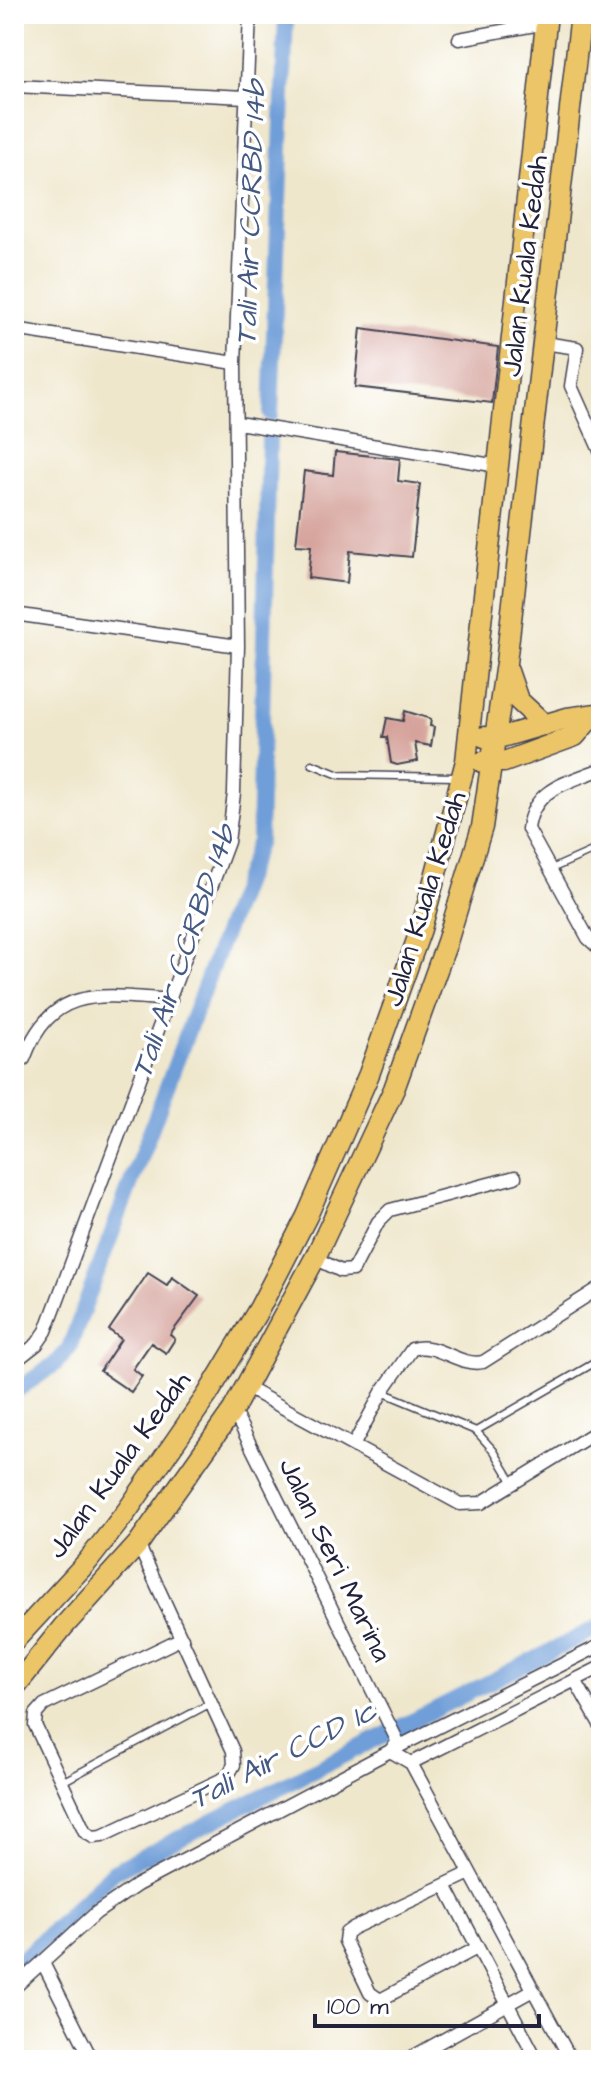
<svg xmlns="http://www.w3.org/2000/svg" width="615" height="2074" viewBox="0 0 615 2074" font-family="'Architects Daughter',sans-serif">
<style>
.lines{fill:none;stroke-linecap:round;stroke-linejoin:round}
.canal{stroke:#6f9ed8;stroke-width:16}
.building{fill:#d5a39b}
.service-casing{stroke:#414051;stroke-width:9}
.minor-casing{stroke:#414051;stroke-width:15}
.primary-casing{stroke:#414051;stroke-width:23}
.service{stroke:#fff;stroke-width:6}
.minor{stroke:#fff;stroke-width:12}
.primary{stroke:#ecc569;stroke-width:20}
.labels{text-anchor:middle;dominant-baseline:central;stroke-width:7;stroke-linejoin:round;paint-order:stroke}
.street-label{font-size:28px;fill:#22223b;stroke:#fff}
.water-label{font-size:30px;font-style:italic;fill:#455a82;stroke:#fff}
</style>
<rect width="100%" height="100%" fill="#fff"/>
<filter id="ink" filterUnits="userSpaceOnUse"><feTurbulence type="fractalNoise" baseFrequency=".0125" numOctaves="2"/><feDisplacementMap in="SourceGraphic" scale="16" xChannelSelector="R" yChannelSelector="G"/><feConvolveMatrix kernelMatrix="1 2 1 2 8 2 1 2 1" color-interpolation-filters="sRGB"/></filter>
<filter id="wash" filterUnits="userSpaceOnUse"><feTurbulence type="fractalNoise" baseFrequency=".006" numOctaves="4" result="noise"/><feDisplacementMap in="SourceGraphic" scale="32" xChannelSelector="R" yChannelSelector="G"/><feGaussianBlur stdDeviation="1.8" result="paint"/><feColorMatrix in="noise" values="0 0 0 0 0 0 0 0 0 0 0 0 0 0 0 0 0 1.4 0 .05"/><feComposite in="paint" operator="in"/></filter>
<g filter="url(#wash)">
<rect width="100%" height="100%" fill="#efe7cc"/>
<g class="lines">
<path class="canal" d="M271,414L286,14
M14,1392L54,1365L69,1348L259,841L269,440
M14,1967L114,1871L601,1626"/>
</g>
<g id="blocks">
<path class="building" d="M361,328L498,347L492,403L355,387Z
M335,452L400,459L398,481L420,484L412,557L350,551L347,583L308,578L311,546L296,545L304,471L333,475Z
M405,711L431,719L430,726L434,727L431,746L415,743L418,761L397,765L391,763L387,737H383L387,718L403,721Z
M148,1273L167,1285L172,1277L199,1296L170,1335L175,1339L166,1353L151,1343L133,1369L142,1376L131,1392L100,1371L121,1339L109,1330Z"/>
</g>
</g>
<g filter="url(#ink)">
<use href="#blocks" fill-opacity="0" stroke="#414051" stroke-width="2"/>
<g class="lines">
<g class="service-casing">
<path id="service" d="M312,764L339,775L457,777
M549,870L601,847
M382,1392L476,1431L494,1451L513,1483
M476,1431L601,1359
M62,1782L211,1703"/>
</g>
<g class="minor-casing">
<path id="minor" d="M459,39L546,23
M14,86L246,97
M14,329L235,363
M544,343L577,348L571,386L601,453
M238,423L498,466
M14,614L238,646
M601,769C567,783 533,788 528,829L588,938L601,950
M24,1059C52,983 103,995 171,1000
M315,1258L341,1271L353,1270L378,1222L390,1210L515,1177
M14,1362L37,1344L46,1331L228,842L234,793L238,646L235,363L250,14
M245,1387L460,1504L481,1503L601,1429
M233,1410L398,1742L390,1751L411,1763L571,2060
M354,1444L382,1392L412,1349C437,1341 458,1367 483,1362L601,1287
M138,1544L233,1751L234,1765L227,1777L102,1836L93,1837L85,1832L35,1725L36,1714L44,1705L182,1638
M575,1680L601,1726
M411,1763L601,1667
M470,1873L353,1928L346,1933L345,1941L370,1993L380,2000L477,1948
M446,1887L537,2060
M43,1963L92,2060
M14,1988L96,1913L137,1885L390,1751L601,1645
M407,2060L533,1990"/>
</g>
<g class="primary-casing">
<path id="primary" d="M508,671L518,700L545,725
M484,737L495,739L567,718L597,714
M482,762H504L575,736L592,716
M14,1641L88,1561L127,1511L208,1394L259,1309L307,1216L369,1074L421,929L466,761L547,14
M14,1688L63,1627L138,1544L233,1410L315,1258L394,1089L447,942L482,827L506,663L581,14"/>
</g>
<use href="#service" class="service"/>
<use href="#minor" class="minor"/>
<use href="#primary" class="primary"/>
</g>
</g>
<g class="labels">
<g class="street-label">
<text transform="translate(525 266) rotate(-83)">Jalan Kuala Kedah</text>
<text transform="translate(425 899) rotate(-73)">Jalan Kuala Kedah</text>
<text transform="translate(119 1465) rotate(-54)">Jalan Kuala Kedah</text>
<text transform="translate(335 1560) rotate(64)">Jalan Seri Marina</text>
</g>
<g class="water-label">
<text transform="translate(251 213) rotate(-88)">Tali Air CCRBD 14b</text>
<text transform="translate(184 952) rotate(-71)">Tali Air CCRBD 14b</text>
<text transform="translate(283 1755) rotate(-27)">Tali Air CCD 1c</text>
</g>
</g>
<rect width="615" height="2074" fill="none" stroke="#fff" stroke-width="48"/>
<path d="M315 2014v12h224v-12" fill="none" stroke="#22223b" stroke-width="4"/>
<text x="327" y="2014" font-size="24" fill="#22223b" stroke="#ffffff" stroke-width="6" paint-order="stroke">100 m</text>
</svg>
